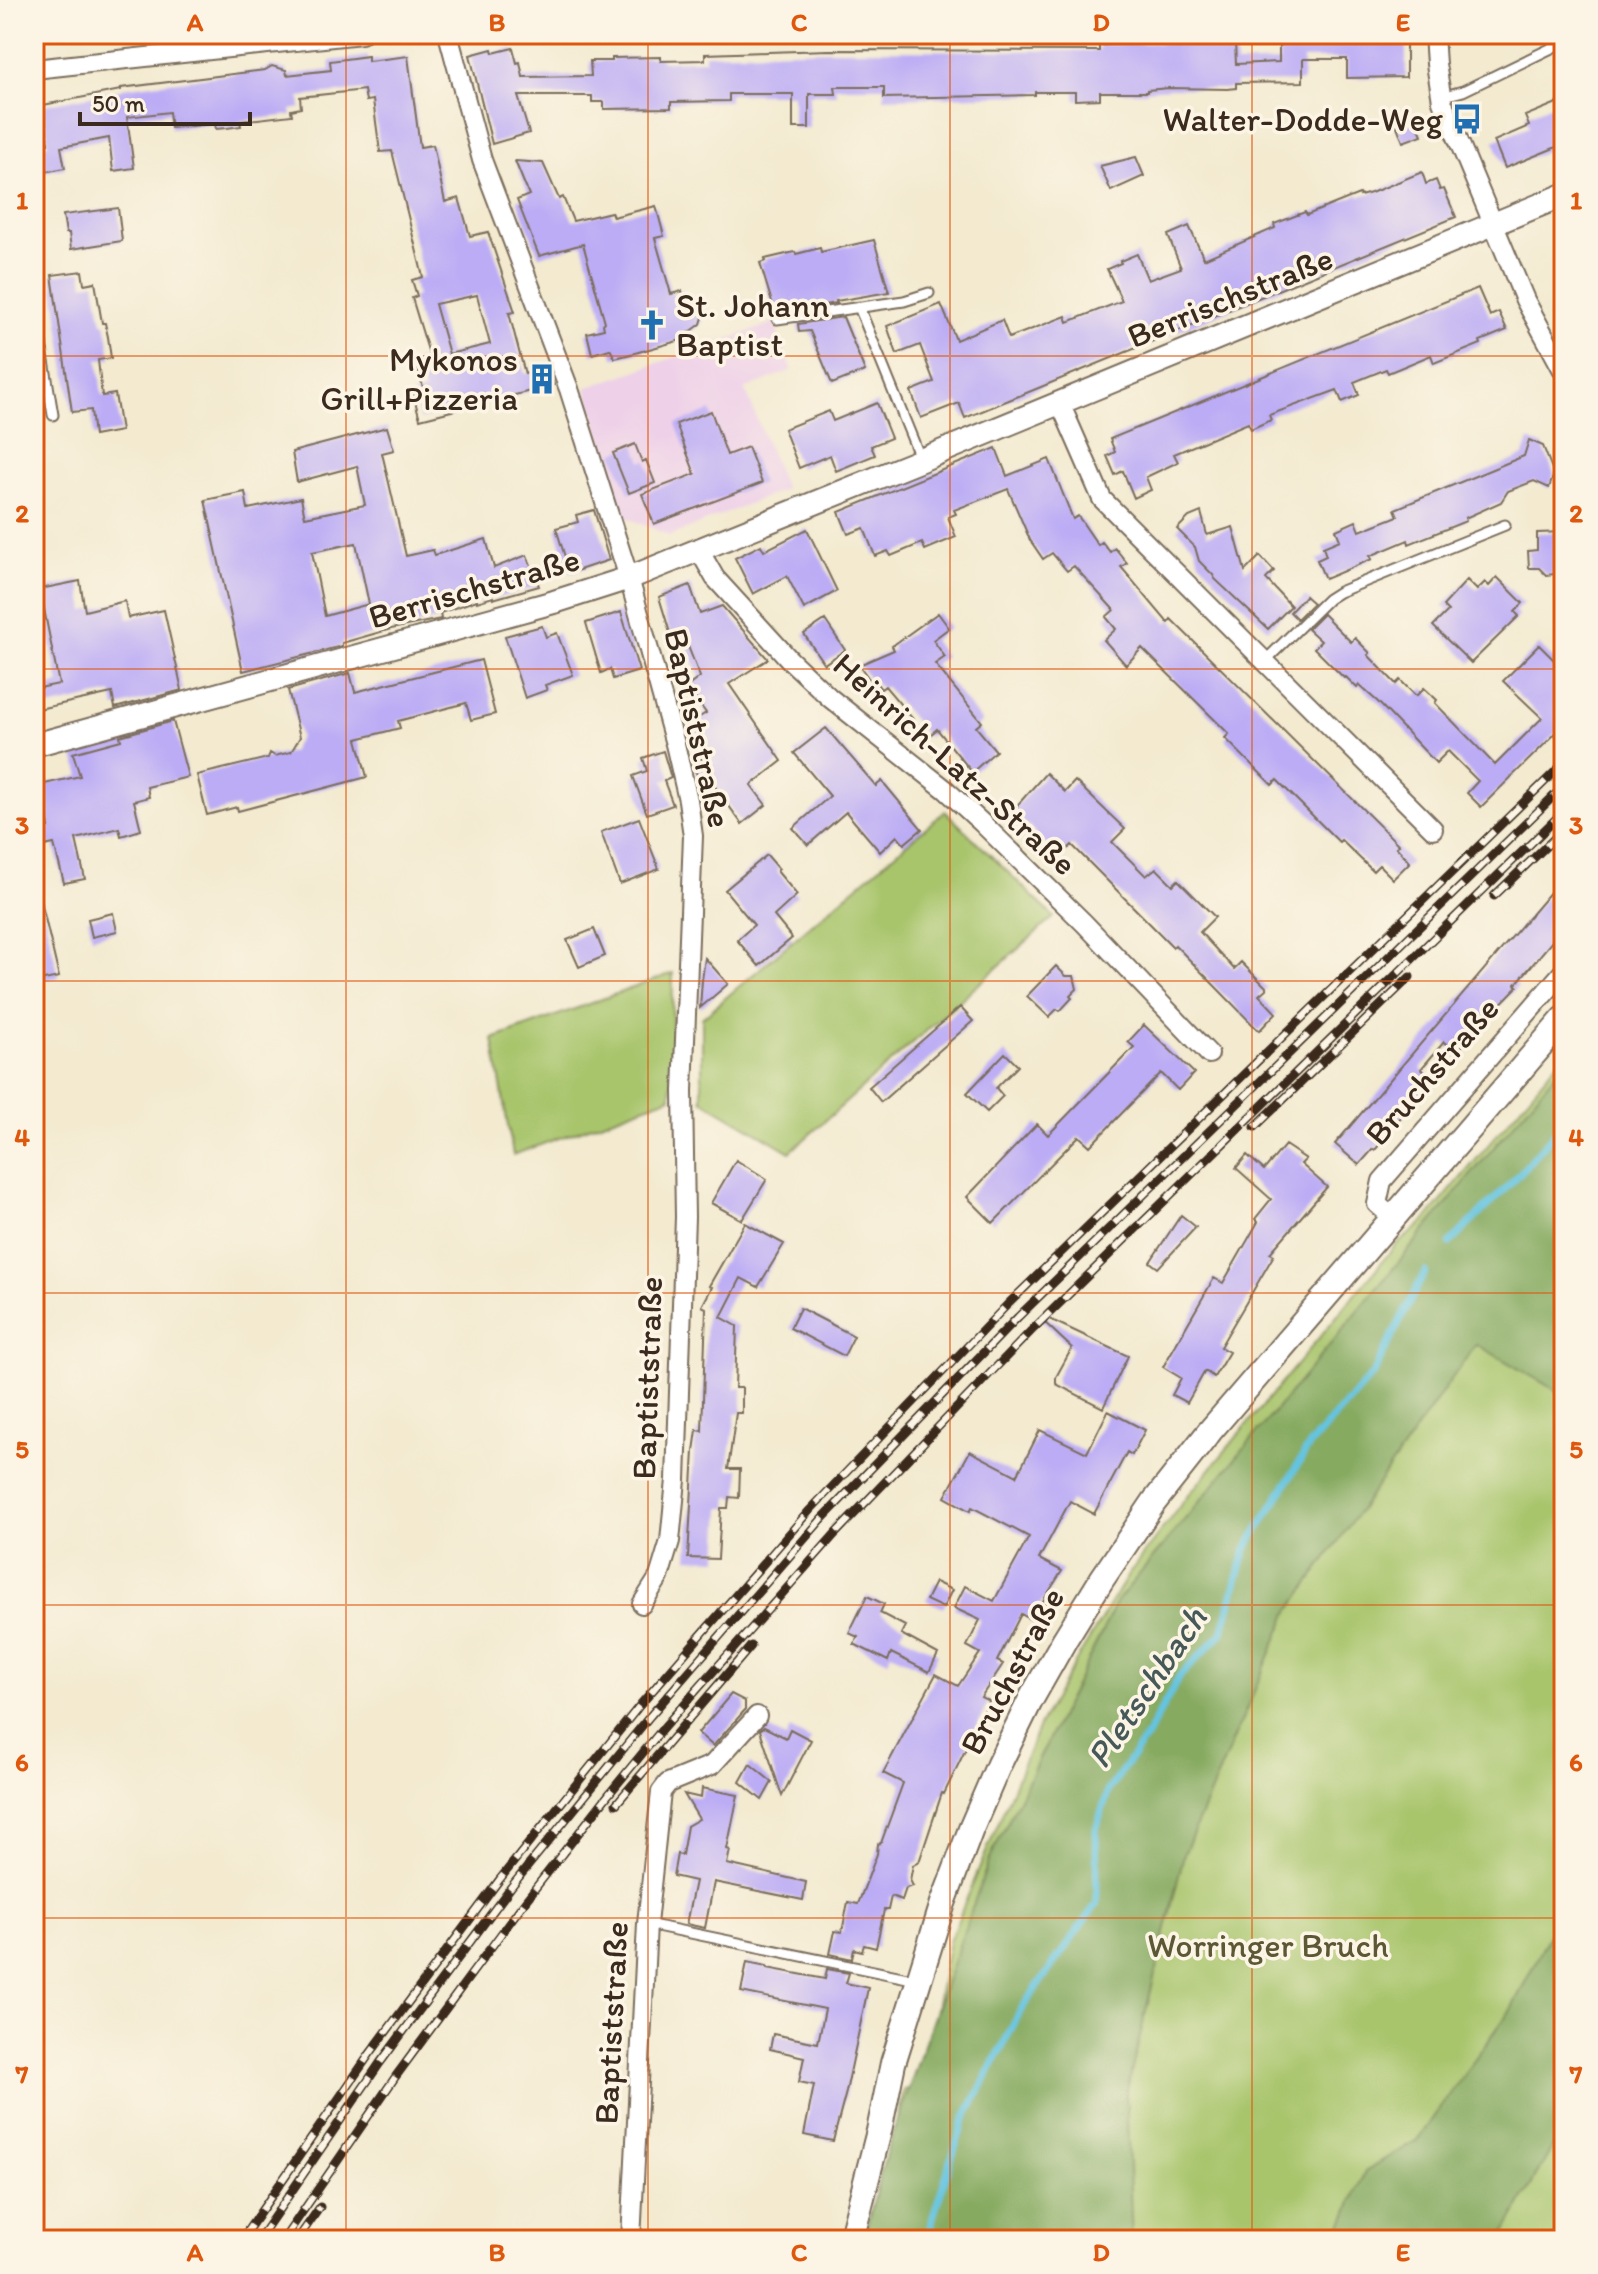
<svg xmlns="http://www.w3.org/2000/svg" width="1598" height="2274" viewBox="0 0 1598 2274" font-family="Itim,sans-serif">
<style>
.built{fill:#eed0e8}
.green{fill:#a8c56c;stroke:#727845;stroke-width:2}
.forest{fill:#86aa60;stroke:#606a3f;stroke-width:2}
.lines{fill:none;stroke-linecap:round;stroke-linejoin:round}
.stream{stroke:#63c4e1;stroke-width:7}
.building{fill:#bcacf5;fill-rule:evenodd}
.service-casing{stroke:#7b6d5c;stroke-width:13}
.minor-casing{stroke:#7b6d5c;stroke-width:22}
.tertiary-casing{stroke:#7b6d5c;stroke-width:26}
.secondary-casing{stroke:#7b6d5c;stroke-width:28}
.service{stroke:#fff;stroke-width:9}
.minor{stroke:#fff;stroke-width:18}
.tertiary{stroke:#fff;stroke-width:22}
.secondary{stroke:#fff;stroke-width:24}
.rail-casing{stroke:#3b2a1e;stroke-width:9}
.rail{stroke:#fcf5e5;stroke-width:6;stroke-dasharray:18;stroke-linecap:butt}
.grid{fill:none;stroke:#df570d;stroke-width:2;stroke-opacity:0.55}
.labels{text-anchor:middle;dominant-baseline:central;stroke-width:7;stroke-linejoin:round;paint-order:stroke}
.poi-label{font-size:34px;fill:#3b2a1e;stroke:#fcf5e5;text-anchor:end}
.street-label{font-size:34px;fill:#3b2a1e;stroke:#fcf5e5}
.park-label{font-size:34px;fill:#5c5835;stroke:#fcf5e5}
.water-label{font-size:36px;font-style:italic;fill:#475858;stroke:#fcf5e5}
.neatline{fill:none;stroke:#df570d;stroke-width:3}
.grid-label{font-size:26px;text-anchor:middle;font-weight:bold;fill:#df570d}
</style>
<rect width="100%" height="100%" fill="#fcf5e5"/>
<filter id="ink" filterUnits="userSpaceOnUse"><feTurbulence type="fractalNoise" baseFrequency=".0125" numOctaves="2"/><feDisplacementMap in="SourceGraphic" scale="16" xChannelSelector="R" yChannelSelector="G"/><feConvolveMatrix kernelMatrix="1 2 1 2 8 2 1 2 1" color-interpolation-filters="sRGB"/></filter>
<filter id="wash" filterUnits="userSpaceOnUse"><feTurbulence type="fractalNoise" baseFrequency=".006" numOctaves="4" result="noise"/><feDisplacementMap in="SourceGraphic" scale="32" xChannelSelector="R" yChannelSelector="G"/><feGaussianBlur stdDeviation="1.8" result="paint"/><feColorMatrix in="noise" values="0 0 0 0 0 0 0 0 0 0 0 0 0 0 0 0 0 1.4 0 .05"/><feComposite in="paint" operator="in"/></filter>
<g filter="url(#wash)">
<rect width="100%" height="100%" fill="#f3ead0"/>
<path class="built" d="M774,323L792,370L745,389L785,489L670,536L623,516L586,388Z"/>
<path class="green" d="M945,811L1054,917L790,1152L702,1100V1018Z
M673,973L671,1097L513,1155L493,1039Z
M1564,1054V2240H868L904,2090L921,2086L949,1941L1039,1726L1076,1661L1130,1572L1182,1503L1395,1246L1425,1221Z"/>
<path class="forest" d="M1564,1063V1395L1476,1344L1288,1613L1184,1854L1126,2094L1132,2240H863L886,2153L989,1860L1117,1601Z
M1564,1906V2126L1501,2240H1336L1365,2171L1417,2140L1512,2008Z"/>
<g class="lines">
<path class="stream" d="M1450,1243L1514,1180L1564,1122
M929,2240L933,2217L963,2123L1022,2008L1097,1903L1096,1829L1109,1789L1147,1736L1179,1677L1222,1633L1246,1549L1311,1443L1373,1374L1425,1272"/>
</g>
<g id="blocks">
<path class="building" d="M1406,38V77L1347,78V59H1303V82L1236,83V88L1228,89L1169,88L1147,90V92H1100V99L1075,100V92H1035V95L884,98V87H835L836,94H809V128H793V94H729V101L671,102V108L604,109V102H592V96H518L529,133L492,144L470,55L492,49L493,53L513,48L517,63L520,62L523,77L591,76L590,61H612V58L661,57V61L705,60V54L829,50L1099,51V45L1151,43L1235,42L1236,64L1279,62V41Z
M368,56V61L408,56L420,147L433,145L445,202L459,198L470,236L488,232L515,312L509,313L525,374L548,368L554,385L420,419L413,394L424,391L416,361L430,357L412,298L417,296L412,280L423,277L392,151L380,152L373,100L366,101L364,90L300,97L301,108L291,110L292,115L240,121L241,126L227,128L216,129L215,124L171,128L169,112L127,117L134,168L113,171L109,138L61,147L65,168L39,173L35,146L48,144L43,105L121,90V88L265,70L272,66L286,70L287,75L331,70L330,61ZM477,295L490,344L449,354L435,304Z
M1564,100V144L1505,168L1494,141L1529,126L1525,116Z
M1413,114L1422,135L1403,142L1395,121Z
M1136,157L1144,176L1111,191L1100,166Z
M515,161L543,163L559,199L563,197L573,221L611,212L613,217L656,206L664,236L655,238L671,294L682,291L686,302L701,308L704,314L701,324L686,335L685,339L635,353L615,358L610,349L592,354L587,333L604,329L603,324L605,322L583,244L539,256L517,200L529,195Z
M1422,172L1426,184L1436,180L1440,190L1444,189L1456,217L965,418L959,403L921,418L911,391L934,382L920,345L897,354L887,326L941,304L956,340L1002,320L1009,338L1066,316L1068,322L1122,301L1107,269L1121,263L1120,261L1137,254L1148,280L1181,268L1168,235L1189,226L1204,259L1275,228L1274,224L1305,212L1307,215L1359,194L1360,196L1371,193Z
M118,208L122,241L71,249L69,233H66L63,215Z
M874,240L889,292L836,301L837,303L796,309L795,305L774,309L760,263L766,261L765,259L795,252L796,254L820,248L821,252Z
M82,271L84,284L95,282L102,323H105L108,337L111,358L98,360L102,396L115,394L121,431L94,436L91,410L72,412L52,275Z
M1478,288L1490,316L1499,312L1507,330L1480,341L1481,344L1434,363L1431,355L1388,373L1386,369L1354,382L1359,395L1342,402L1337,390L1269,415L1271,420L1251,429L1248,423L1174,454L1178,462L1146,477L1151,490L1134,498L1123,471L1115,475L1107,456L1115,452L1110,439Z
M843,317L865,371L832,384L810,331L799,332L798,324Z
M877,403L891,438L871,446L875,455L836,471L830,455L799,468L784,429L829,411L833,421Z
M711,411L727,455L748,447L762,483L654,524L642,494L695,474L676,424Z
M387,427L394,450L382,453L406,556L433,550L435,555L486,539L494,568L527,555L539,586L493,599V597L477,602V600L440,613L441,619L391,629L342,643V646L243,671L205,500L245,492L248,509L301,498L305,517L365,505L357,466L297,482L292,452ZM356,543L369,604L325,616L312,552Z
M1529,440L1543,446L1554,474L1549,488L1534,481L1508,491L1501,502L1465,518L1466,521L1409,544L1408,540L1370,556L1372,559L1325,579L1317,560L1326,556L1323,547L1340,540L1336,530L1356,521L1360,531L1398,516L1395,509L1524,456Z
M635,444L642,462L646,460L655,483L629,493L613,453Z
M996,448L1007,476L1049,459L1073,519L1078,516L1098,545L1102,542L1110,552L1115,548L1127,563L1121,567L1168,623L1171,619L1399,845L1396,847L1410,862L1393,879L1379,865L1373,871L1341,840L1339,842L1277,780L1272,785L1225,738L1229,734L1216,721L1142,648L1126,665L1104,640L1116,629L1106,617L1114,610L1074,566L1067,571L1052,553L1043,559L1030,540L1008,489L954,510L956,514L948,517L956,537L925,550L922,543L891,556L888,551L875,556L864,528L848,534L839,512Z
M594,510L609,560L570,573L556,528L578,522L576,515Z
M1201,512L1207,535L1233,527L1245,571L1260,556L1274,571L1266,579L1291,606L1268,629L1215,579L1213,575L1199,561L1195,547L1177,529L1189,517Z
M807,529L837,591L804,609L787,576L753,594L735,558L761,545L764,551Z
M1564,532V573L1546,575L1539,568H1529L1528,551L1537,550V533Z
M1497,577L1523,603L1515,612L1519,616L1471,663L1433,626L1448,611L1443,606L1467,580L1477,590L1485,582L1489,586Z
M80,581L85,611L125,601L128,618L164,610L182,690L115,708L112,693L34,710V689L59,684L40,589Z
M690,585L700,614L722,606L768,659L729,684L782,761L751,785L766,805L742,824L708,777L701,782L692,765L710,753L690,723L706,713L687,687L700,677L682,631L671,636L659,597Z
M1305,596L1313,603L1297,619L1290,612Z
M621,612L639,671L613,679L610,669L601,673L586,623Z
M938,613L949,628L933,640L945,657L935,664L982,722L976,727L996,751L972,772L937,729L928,737L885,686L881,689L875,681L872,683L859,665L894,650L892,646Z
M1323,614L1351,642L1355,638L1370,653L1368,655L1396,684L1400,680L1416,696L1424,688L1437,700L1435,703L1495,765L1542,718L1503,681L1539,645L1564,670V725L1481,807L1467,793L1478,781L1448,751L1436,763L1378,702L1359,685L1357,688L1346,677L1344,678L1314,648L1321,641L1308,629Z
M825,620L845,650L824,664L804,634Z
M542,626L546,637L557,633L573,675L545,685L547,690L525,698L505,636Z
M481,660L495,714L471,720L466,703L398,721L400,728L357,739L367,777L238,811L237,807L207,815L197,775L268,758L270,753L275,756L291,752L300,737L288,690L350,673L355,692Z
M173,721L188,777L147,787L149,797L134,801L141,830L121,836L119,828L76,839L85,879L64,883L54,844L39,847L35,829L49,827L40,785L80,776L73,753L121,740L120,736Z
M826,728L876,786L882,781L922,829L904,844L897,836L880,852L846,812L808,845L793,828L830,796L794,753Z
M663,751L671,778L664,781L673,805L647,814L633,776L647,771L643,758Z
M1046,773L1065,792L1075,781L1125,829L1112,842L1146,876L1156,868L1173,885L1178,880L1215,917L1200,932L1234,969L1241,962L1267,988L1259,995L1276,1013L1259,1031L1175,945L1173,947L1072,845L1060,857L1012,811Z
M639,818L659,869L620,884L601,832Z
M767,855L779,869L777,871L797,895L774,916L792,938L759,966L737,940L754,925L725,890Z
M1564,876V927L1516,984L1518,986L1481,1024L1483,1025L1471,1039L1470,1037L1456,1053L1444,1042L1421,1069L1433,1079L1385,1136L1386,1137L1375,1150L1373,1149L1359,1165L1335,1144Z
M41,901L59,977L34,982V902Z
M113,913L117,931L92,937L88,919Z
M594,929L605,956L579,967L567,940Z
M705,958L728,984L700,1008L702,980Z
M1056,966L1066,976H1074L1077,989L1070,996L1072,998L1060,1011L1057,1009L1049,1017L1027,996Z
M960,1007L973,1021L881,1102L869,1087Z
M1144,1025L1194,1073L1178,1090L1161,1073L1090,1146L1079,1136L993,1223L967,1197L1037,1124L1048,1135L1134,1047L1128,1042Z
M1005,1053L1018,1066L996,1088L1003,1096L987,1112L967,1093Z
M1285,1145L1306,1159L1301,1164L1327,1187L1270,1253L1274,1255L1220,1347L1229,1352L1214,1377L1205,1371L1187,1403L1172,1395L1181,1378L1163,1367L1214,1278L1223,1283L1258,1222L1255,1219L1271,1199L1236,1168L1247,1155L1264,1170Z
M736,1160L767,1179L742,1220L711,1203Z
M1181,1215L1196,1227L1158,1268L1150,1262Z
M745,1223L784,1244L758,1287L741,1278L721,1317L737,1326L735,1388H742V1413H736L728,1469H740L739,1498L729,1497L728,1508H721L718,1559L688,1558L694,1451L697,1430L702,1431L706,1308L702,1306L712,1287L709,1286Z
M800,1308L854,1336L844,1356L790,1328Z
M1043,1316L1128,1356L1103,1408L1056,1384V1377L1072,1348L1041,1319Z
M1108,1411L1145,1430L1132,1455L1127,1452L1094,1514L1070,1501L1039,1559L1062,1571L1031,1620L1021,1614L997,1661L1003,1664L981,1697L989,1701L944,1794L942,1793L919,1862L913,1865L910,1880L913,1886L906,1888L902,1900L891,1896L888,1910H884L876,1948L864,1945L862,1951L854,1949L852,1959L830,1954L835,1931L842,1932L848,1902L858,1904L877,1854L878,1844L881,1843L903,1783L883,1773L936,1674L958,1686L980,1653L967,1646L980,1620L954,1608L965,1586L994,1601L1029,1537L972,1507L970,1511L945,1497L970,1451L1017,1476L1040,1430L1087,1453Z
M935,1582L952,1590L943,1608L926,1600Z
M867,1596L884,1604L880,1613L905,1626L901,1634L938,1654L929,1672L891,1653L888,1661L854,1644L858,1637L849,1633Z
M731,1694L745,1701V1710L713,1746L698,1733Z
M764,1727L786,1738L790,1729L811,1740L782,1796L760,1730Z
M750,1764L772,1782L762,1800L740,1782Z
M702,1788L738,1795L727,1849L730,1850L727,1864L806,1882L803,1900L714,1882L705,1928L686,1924L695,1881L673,1876L677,1854L682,1855L687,1826L699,1819L684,1794L701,1798Z
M747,1962L767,1966V1968L825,1979L827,1969L849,1973L846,1983L868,1988L846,2092L833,2141L804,2135L814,2085L799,2082L804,2057L770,2049L773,2034L818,2043L825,2009L741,1992Z"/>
</g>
</g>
<g filter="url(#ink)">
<use href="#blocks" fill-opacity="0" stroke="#7b6d5c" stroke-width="2"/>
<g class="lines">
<g class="service-casing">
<path id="service" d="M1441,97L1463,91L1558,45
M34,301L53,415
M859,307L921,460
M777,319L904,301L929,293
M1265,661L1328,599L1339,592L1505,525
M647,1924L917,1980"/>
</g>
<g class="minor-casing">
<path id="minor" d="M448,34L482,160L569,389L629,578L675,744L688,800L693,836L683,1091L685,1217L676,1480L670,1541L659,1577L642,1604
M1434,34L1436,64L1442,101L1525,300L1564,372
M34,69L361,34
M1060,403L1102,499L1433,829
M699,550L715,578L790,660L830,698L945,789L983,824L1084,923L1209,1054
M1393,1218L1377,1204L1382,1181L1564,971
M631,2240L647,1924L661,1792L668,1783L712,1765L757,1716"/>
</g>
<g class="tertiary-casing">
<path id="tertiary" d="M34,745L554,602L629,578L921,460L1564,195"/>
</g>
<g class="secondary-casing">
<path id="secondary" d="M851,2240L879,2131L893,2063L943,1903L971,1829L999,1764L1031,1699L1065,1639L1102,1579L1154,1502L1210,1431L1564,1019"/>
</g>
<use href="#service" class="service"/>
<use href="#minor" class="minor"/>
<use href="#tertiary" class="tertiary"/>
<use href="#secondary" class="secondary"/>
<g class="rail-casing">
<path id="rail" d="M1494,896L1564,829
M1255,1127L1410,977
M616,1804L751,1646
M241,2240L369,2055L500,1879L640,1705L810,1510L1007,1305L1564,763
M258,2240L380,2063L511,1887L650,1716L821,1520L1018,1317L1564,786
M283,2240L396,2076L526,1900L609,1794L664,1727L835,1534L1031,1331L1564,811
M297,2240L320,2207"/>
</g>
<use href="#rail" class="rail"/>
</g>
</g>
<path class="grid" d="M346,34V2240M648,34V2240M950,34V2240M1252,34V2240M34,356H1564M34,669H1564M34,981H1564M34,1293H1564M34,1605H1564M34,1918H1564"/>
<defs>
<g id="bus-bare" transform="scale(2.4)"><path d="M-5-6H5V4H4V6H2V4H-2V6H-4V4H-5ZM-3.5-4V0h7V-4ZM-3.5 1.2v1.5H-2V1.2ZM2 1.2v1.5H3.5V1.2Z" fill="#1f6fb2" stroke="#fcf5e5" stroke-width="2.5" paint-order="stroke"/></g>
<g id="church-bare" transform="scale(2.4)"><path d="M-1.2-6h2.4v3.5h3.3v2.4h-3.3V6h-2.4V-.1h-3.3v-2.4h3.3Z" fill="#1f6fb2" stroke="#fcf5e5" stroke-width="2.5" paint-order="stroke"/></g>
<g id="building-bare" transform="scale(2.4)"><path d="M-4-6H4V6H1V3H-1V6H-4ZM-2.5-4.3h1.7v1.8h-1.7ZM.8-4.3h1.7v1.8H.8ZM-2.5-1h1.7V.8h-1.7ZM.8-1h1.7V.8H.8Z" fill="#1f6fb2" stroke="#fcf5e5" stroke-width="2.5" paint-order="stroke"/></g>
</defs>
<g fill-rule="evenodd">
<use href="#bus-bare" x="1467" y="119"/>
<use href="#church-bare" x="652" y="325"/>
<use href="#building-bare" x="542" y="379"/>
</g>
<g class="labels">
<g class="poi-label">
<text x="1443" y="119">Walter-Dodde-Weg</text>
<text x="676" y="305" text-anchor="start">St. Johann<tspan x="676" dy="39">Baptist</tspan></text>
<text x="518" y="359">Mykonos<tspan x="518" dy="39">Grill+Pizzeria</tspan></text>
</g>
<g class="street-label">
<text transform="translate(1230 297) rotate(-22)">Berrischstraße</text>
<text transform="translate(474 588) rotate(-16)">Berrischstraße</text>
<text transform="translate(698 728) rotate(77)">Baptiststraße</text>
<text transform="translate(955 764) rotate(42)">Heinrich-Latz-Straße</text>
<text transform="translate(1432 1071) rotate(-49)">Bruchstraße</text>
<text transform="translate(647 1378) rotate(-88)">Baptiststraße</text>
<text transform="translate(1012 1671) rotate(-62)">Bruchstraße</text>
<text transform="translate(611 2023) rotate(-87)">Baptiststraße</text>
</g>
<g class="park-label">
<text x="1268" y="1945">Worringer Bruch</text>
</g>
<g class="water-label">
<text transform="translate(1146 1687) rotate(-56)">Pletschbach</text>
</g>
</g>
<rect width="1598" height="2274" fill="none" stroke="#fcf5e5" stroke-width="88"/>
<path d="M80 112v12h170v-12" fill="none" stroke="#3b2a1e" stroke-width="4"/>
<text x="92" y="112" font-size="24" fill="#3b2a1e" stroke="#fcf5e5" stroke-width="6" paint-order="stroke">50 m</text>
<rect x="44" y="44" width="1510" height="2186" class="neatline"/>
<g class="grid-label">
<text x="195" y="31">A</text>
<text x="497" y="31">B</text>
<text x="799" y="31">C</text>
<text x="1101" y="31">D</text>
<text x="1403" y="31">E</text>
<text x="22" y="209">1</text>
<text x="1576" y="209">1</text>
<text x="22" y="522">2</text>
<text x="1576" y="522">2</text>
<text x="22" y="834">3</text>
<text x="1576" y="834">3</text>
<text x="22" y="1146">4</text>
<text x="1576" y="1146">4</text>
<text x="22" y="1458">5</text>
<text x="1576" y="1458">5</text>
<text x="22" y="1771">6</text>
<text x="1576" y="1771">6</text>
<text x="22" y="2083">7</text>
<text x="1576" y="2083">7</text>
<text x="195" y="2261">A</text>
<text x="497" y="2261">B</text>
<text x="799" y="2261">C</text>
<text x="1101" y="2261">D</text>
<text x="1403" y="2261">E</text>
</g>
</svg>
